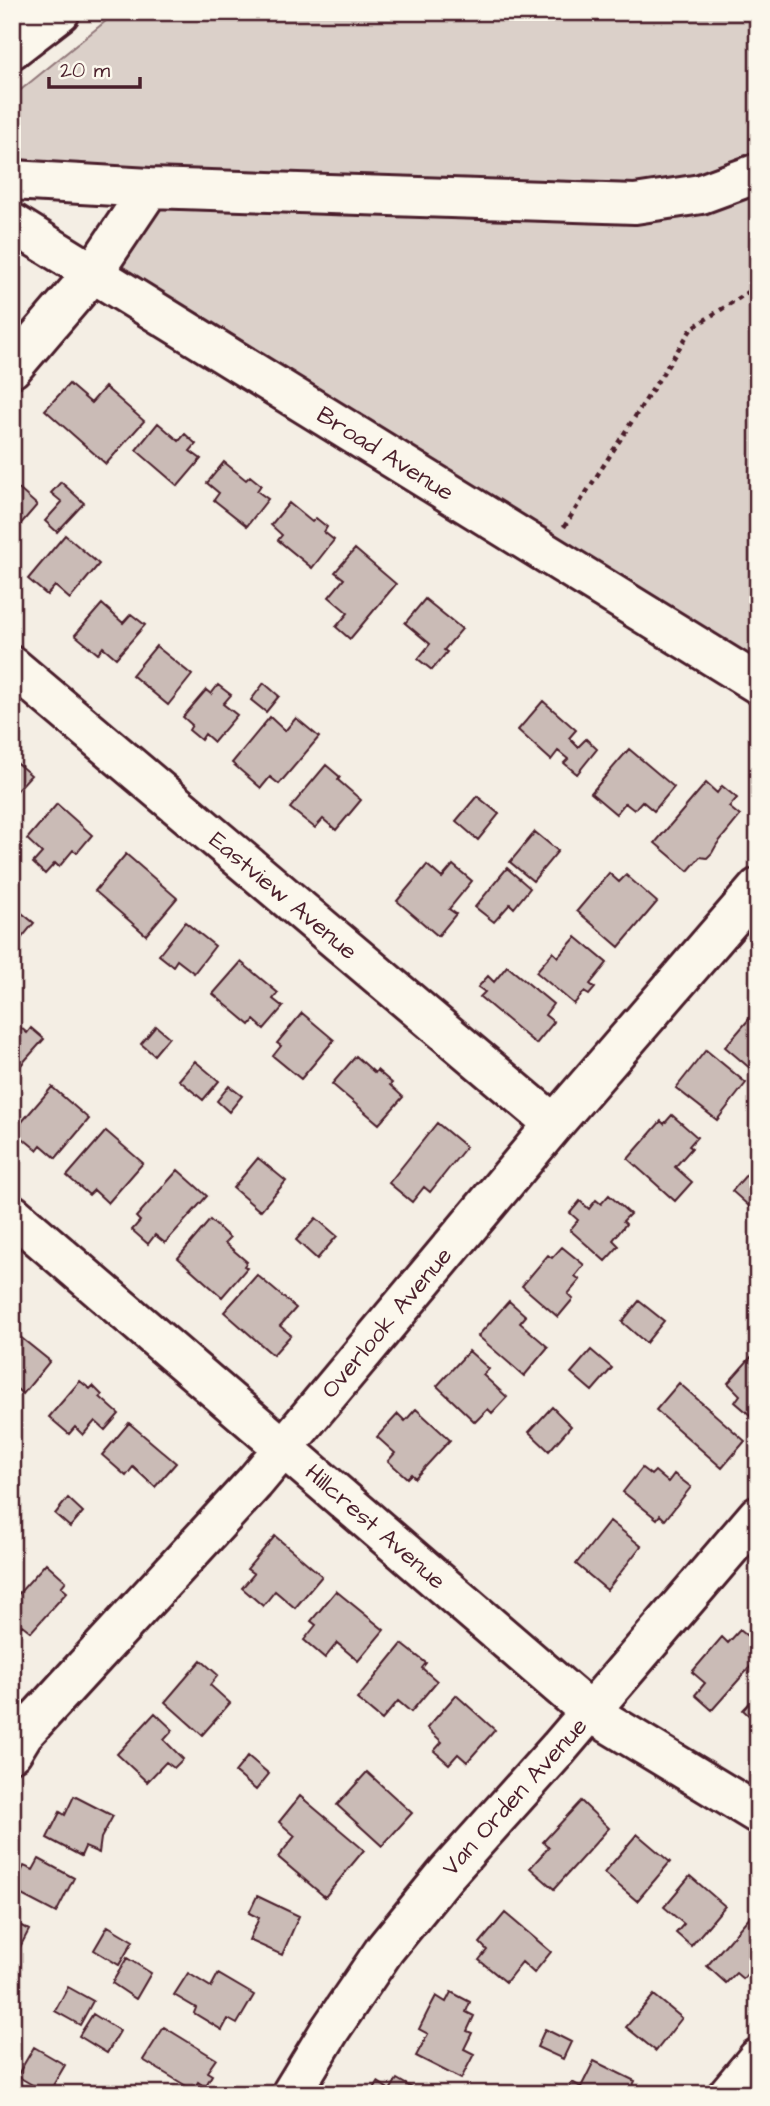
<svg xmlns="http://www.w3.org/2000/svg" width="770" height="2106" viewBox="0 0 770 2106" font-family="'Architects Daughter',sans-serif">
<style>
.green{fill:#dbd0c9;stroke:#92787a;stroke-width:2}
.building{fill:#cabbb6;stroke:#4a1f2b;stroke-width:2}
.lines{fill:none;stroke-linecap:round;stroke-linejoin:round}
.minor-casing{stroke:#4a1f2b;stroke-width:44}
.highway-casing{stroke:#4a1f2b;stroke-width:44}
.path{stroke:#4a1f2b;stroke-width:4.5;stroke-dasharray:5 5;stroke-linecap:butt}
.minor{stroke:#fbf7ec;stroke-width:38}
.highway{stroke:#fbf7ec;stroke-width:38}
.labels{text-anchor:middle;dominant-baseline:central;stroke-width:7;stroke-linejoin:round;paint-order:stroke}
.street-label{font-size:24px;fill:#4a1f2b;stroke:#fbf7ec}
</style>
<rect width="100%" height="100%" fill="#f4eee4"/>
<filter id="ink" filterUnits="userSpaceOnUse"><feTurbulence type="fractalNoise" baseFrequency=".0143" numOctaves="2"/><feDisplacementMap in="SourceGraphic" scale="14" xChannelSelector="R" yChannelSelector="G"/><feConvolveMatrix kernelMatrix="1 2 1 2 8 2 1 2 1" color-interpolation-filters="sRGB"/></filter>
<g filter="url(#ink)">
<path class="green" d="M117,12H758V684L93,273L189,178L12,158V97Z"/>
<path class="building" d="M69,384L91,403L105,387L144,421L106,464L45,410Z
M158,423L179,441L185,434L196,444L190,451L201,459L178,486L136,450Z
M224,462L246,480L250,476L261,485L257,491L268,499L247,526L214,500L219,493L207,483Z
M61,482L84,503L57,532L45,521L62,502L51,493Z
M12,483L37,505L12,534Z
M289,503L312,522L316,518L327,527L324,532L334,540L312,568L278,540L282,535L271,525Z
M65,535L99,564L70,599L55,586L47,595L28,579Z
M355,549L396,584L350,639L336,627L348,613L329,597L344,579L335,572Z
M425,599L462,629L444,650L447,652L432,670L418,659L430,644L405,623Z
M102,604L123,623L131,614L145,625L116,658L103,647L98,654L75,635Z
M156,646L192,675L168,705L132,675Z
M264,683L279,696L266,712L251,700Z
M218,685L231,695L223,704L237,715L214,742L205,734L201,740L189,730L192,725L183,717L206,690L211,694Z
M543,701L576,730L569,738L578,747L586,739L597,749L577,774L564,763L568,759L558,751L551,760L518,730Z
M270,717L285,731L296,718L319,737L279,784L270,777L261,788L232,763Z
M629,749L674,787L654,811L642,801L634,810L625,803L616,814L591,793Z
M12,759L31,775L12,796Z
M326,765L340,777L338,780L361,800L336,830L323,819L315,828L290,808Z
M706,783L717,793L722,786L737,798L729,807L740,816L717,844L712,853L707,858L700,857L688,871L655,843Z
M477,796L499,814L478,840L456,821Z
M57,804L92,835L77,853L73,850L59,867L55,863L45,874L33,863L42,853L27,839Z
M535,832L558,851L533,881L510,862Z
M126,854L177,898L146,935L95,891Z
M427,865L442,878L453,865L472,881L449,909L456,914L438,936L397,901Z
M507,868L530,888L514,908L510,904L494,922L475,907Z
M609,873L619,882L626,875L657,902L619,947L577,911Z
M17,909L34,923L20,940L12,934V914Z
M185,922L215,946L194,973L177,960L173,966L159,955Z
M576,937L607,963L590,984L595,988L589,995L584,992L574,1004L536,972L553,952L558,957Z
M241,962L278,993L273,999L283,1007L264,1029L254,1020L250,1025L213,994Z
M507,966L553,1004L545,1015L554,1022L536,1044L480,997L485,992L478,987L488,976L494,982Z
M756,1011L758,1012V1075L725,1047Z
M302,1013L334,1040L301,1079L273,1056L281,1046L277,1043Z
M12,1020L27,1033L31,1028L44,1039L12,1075Z
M156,1026L169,1037L154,1055L141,1044Z
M706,1050L746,1083L717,1120L676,1088Z
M356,1056L375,1073L377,1070L392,1083L390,1085L403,1097L379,1124L332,1084Z
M195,1061L219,1081L203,1100L179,1080Z
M229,1086L242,1096L229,1112L217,1101Z
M52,1087L89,1119L56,1158L41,1145L37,1150L14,1131Z
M672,1115L697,1137L689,1146L692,1148L675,1167L692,1182L675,1201L628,1159L661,1121L664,1124Z
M437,1123L466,1147L430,1192L424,1187L412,1202L389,1183Z
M106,1131L143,1163L108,1203L94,1190L89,1195L67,1176Z
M258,1158L286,1181L260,1211L233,1188Z
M755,1165L758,1168V1214L732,1191Z
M178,1170L207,1196L165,1243L155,1235L148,1244L132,1230L140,1221L136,1217Z
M609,1195L630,1214L623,1221L626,1224L613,1240L619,1246L605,1261L570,1230L578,1220L570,1213L580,1201L589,1209L596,1200L601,1204Z
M316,1218L337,1236L317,1259L296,1240Z
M210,1220L230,1238L225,1243L247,1262L244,1266L247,1268L222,1297L178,1258Z
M562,1247L584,1265L575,1276L580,1280L568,1294L573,1299L558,1317L522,1286L548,1255L552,1258Z
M257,1275L296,1308L280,1326L291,1335L273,1355L224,1312Z
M509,1301L526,1316L520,1323L548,1347L524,1376L478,1336Z
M639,1301L664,1321L646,1343L622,1322Z
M14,1332L50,1361L23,1394L12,1385V1335Z
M591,1350L612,1368L592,1391L571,1373Z
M469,1351L489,1369L483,1375L507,1397L492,1413L488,1409L475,1422L437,1386Z
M751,1357L758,1363L757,1421L735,1402L740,1395L728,1383Z
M80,1381L90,1389L93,1386L102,1395L100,1397L119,1414L105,1430L95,1421L83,1435L75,1427L69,1434L49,1417Z
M679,1383L745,1441L722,1468L656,1410Z
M552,1407L571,1426L549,1451L529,1432Z
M416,1409L450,1440L415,1478L411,1474L407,1478L388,1461L395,1453L377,1437L398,1414L405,1421Z
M129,1423L176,1463L155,1487L133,1467L126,1476L102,1455Z
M642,1468L651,1475L655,1471L668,1482L674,1474L691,1487L665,1520L660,1515L657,1519L623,1492Z
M68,1498L83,1512L70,1527L55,1514Z
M610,1521L641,1546L607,1590L576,1564Z
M275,1536L322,1576L295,1608L275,1591L263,1606L242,1588L254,1574L247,1569Z
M46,1563L66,1581L61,1587L67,1592L31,1632L22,1625L13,1635L12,1601Z
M336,1591L384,1630L358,1661L337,1643L325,1658L304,1640L316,1625L311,1621Z
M740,1630L758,1645V1658L712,1710L695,1695L705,1683L692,1672L722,1637L728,1643Z
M402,1644L426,1663L422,1668L437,1681L411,1712L398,1701L382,1720L357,1699Z
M201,1660L218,1675L210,1685L230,1703L202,1735L165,1702Z
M758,1694V1730L754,1727L757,1723L743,1710Z
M456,1695L495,1730L467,1762L458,1754L449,1764L434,1751L442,1742L427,1728Z
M155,1713L173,1730L164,1740L183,1759L174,1768L166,1762L147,1782L117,1754Z
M248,1756L269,1774L256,1790L235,1772Z
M367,1772L412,1813L382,1846L337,1805Z
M74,1796L113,1816L101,1838L99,1853L85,1847L81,1856L47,1838L60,1812L65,1815Z
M300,1796L364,1850L325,1897L278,1857L295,1836L279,1822Z
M581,1801L609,1828L554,1889L530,1868L549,1847L543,1842Z
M637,1834L670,1862L637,1901L604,1873Z
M39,1859L74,1878L56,1913L12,1890L24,1866L33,1870Z
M690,1876L725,1906L691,1946L676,1933L684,1924L664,1907Z
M257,1896L299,1916L282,1955L249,1940L259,1918L249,1913Z
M758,1907V1962L743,1979L736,1973L726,1983L707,1966Z
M505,1913L551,1952L534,1973L522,1962L506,1982L479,1960L487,1950L480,1943Z
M12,1921L29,1930L12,1962Z
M108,1926L133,1941L119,1965L94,1950Z
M127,1958L151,1973L136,1999L112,1983Z
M188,1973L211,1987L218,1974L254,1995L237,2024L228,2019L222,2030L194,2013L196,2008L174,1995Z
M68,1987L93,2001L80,2025L55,2011Z
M451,1992L470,2002L466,2012L474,2016L467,2031L472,2033L464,2049L474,2054L461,2079L416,2056L428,2034L419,2029L428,2011L436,1996L446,2002Z
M654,1995L682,2018L656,2051L626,2027Z
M93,2014L120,2031L107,2053L79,2036Z
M164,2027L216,2059L207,2072L212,2075L205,2087L198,2082L193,2090L143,2060Z
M545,2029L571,2042L563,2059L537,2047Z
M34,2047L65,2065L48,2094L17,2076Z
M594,2061L635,2081L629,2094H566L572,2082L581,2087Z
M397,2079L414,2089L412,2094H371L378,2082L390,2090Z"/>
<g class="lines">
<g class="minor-casing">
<path id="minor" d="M12,223L758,684
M12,368L93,273
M12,666L554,1124
M12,1214L590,1712L758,1814
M12,1752L23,1734L254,1483L554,1124L758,888
M291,2094L330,2030L385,1949L447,1873L559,1748L758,1515
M728,2094L758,2058"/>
</g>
<g class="highway-casing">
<path id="highway" d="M12,49L60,12
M12,180L150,188L635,204L701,194L758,173
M93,273L150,188"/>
</g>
<path class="path" d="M564,527L692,328L758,286"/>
<use href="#minor" class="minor"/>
<use href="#highway" class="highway"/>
</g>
</g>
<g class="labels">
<g class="street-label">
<text transform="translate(385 454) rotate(32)">Broad Avenue</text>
<text transform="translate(283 896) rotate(40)">Eastview Avenue</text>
<text transform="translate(387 1323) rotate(-50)">Overlook Avenue</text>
<text transform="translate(375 1527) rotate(41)">Hillcrest Avenue</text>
<text transform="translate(515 1797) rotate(-48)">Van Orden Avenue</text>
</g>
</g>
<rect width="770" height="2106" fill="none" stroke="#fbf7ec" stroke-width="42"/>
<rect x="21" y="21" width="728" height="2064" fill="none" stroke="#4a1f2b" stroke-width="2.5" filter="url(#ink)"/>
<path d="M49 77v10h91v-10" fill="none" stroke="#4a1f2b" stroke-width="3.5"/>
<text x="60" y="77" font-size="21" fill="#4a1f2b" stroke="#fbf7ec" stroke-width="5" paint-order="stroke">20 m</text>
</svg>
